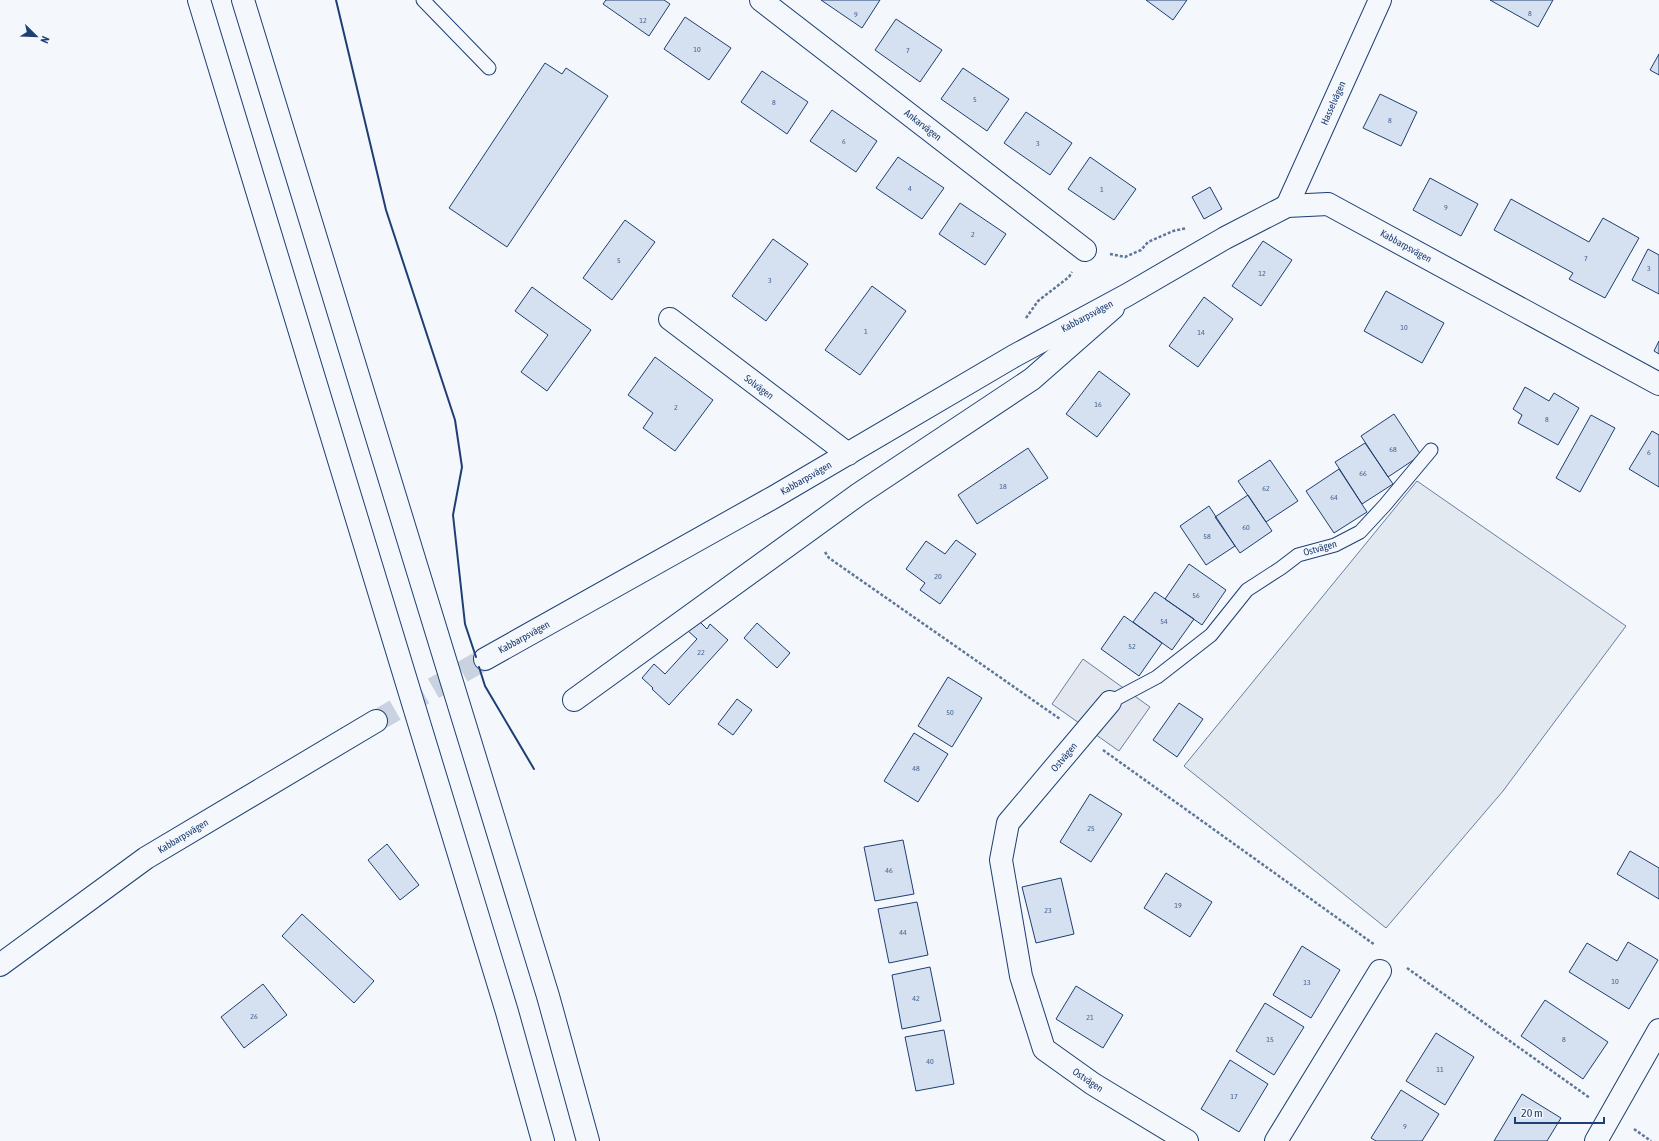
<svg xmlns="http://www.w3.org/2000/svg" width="1659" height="1141" viewBox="0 0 1659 1141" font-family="'Asap Condensed',sans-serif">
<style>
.green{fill:#e3e9f0;stroke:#687fa3}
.parking{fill:#e3e8f0;stroke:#687fa3}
.building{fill:#d5e0f0;stroke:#1d3f73}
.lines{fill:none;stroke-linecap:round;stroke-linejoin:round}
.tertiary-tunnel{stroke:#c9d2e0;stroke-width:22;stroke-dasharray:22 11;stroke-linecap:butt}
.service-casing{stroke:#1d3f73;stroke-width:15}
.minor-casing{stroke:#1d3f73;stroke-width:24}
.tertiary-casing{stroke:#1d3f73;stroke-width:24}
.motorway-casing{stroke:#1d3f73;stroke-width:24}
.path{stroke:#5e769c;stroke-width:2.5;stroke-dasharray:3 2;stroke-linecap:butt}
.service{stroke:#f4f7fb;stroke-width:13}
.minor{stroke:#f4f7fb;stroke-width:22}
.tertiary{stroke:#f4f7fb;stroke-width:22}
.motorway{stroke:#f4f7fb;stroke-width:22}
.wall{stroke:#1d3f73;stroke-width:2}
.labels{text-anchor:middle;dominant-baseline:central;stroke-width:3;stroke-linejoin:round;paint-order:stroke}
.number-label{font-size:8px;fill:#4b6792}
.street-label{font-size:10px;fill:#1d3f73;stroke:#f4f7fb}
</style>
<rect width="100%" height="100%" fill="#f4f7fb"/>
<path class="green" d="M1417,481L1626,626L1503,791L1386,928L1184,766Z"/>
<path class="parking" d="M1083,659L1150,707L1119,751L1052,704Z"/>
<path class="building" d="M606,0H664L670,4L649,36L603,4Z
M821,0H880L862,28Z
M1146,0H1187L1173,20Z
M1490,0H1553L1538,27Z
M685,17L731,48L709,80L664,49Z
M896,19L942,50L920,82L875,50Z
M1659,54V75L1650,70Z
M545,63L562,74L566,68L608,96L507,247L449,208Z
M963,68L1009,99L987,131L941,99Z
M762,71L808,102L787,134L741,102Z
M1380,94L1417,112L1401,146L1363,128Z
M832,110L877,141L856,172L810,141Z
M1026,112L1072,143L1050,175L1004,143Z
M898,157L944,188L922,219L876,188Z
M1090,157L1136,189L1114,220L1068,189Z
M1430,178L1478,204L1461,236L1413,210Z
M1210,187L1222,209L1204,219L1192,197Z
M1511,199L1589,242L1603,218L1639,238L1605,298L1569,279L1573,273L1494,230Z
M960,203L1006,234L985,265L939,234Z
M625,220L655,242L612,300L583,278Z
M773,239L808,264L766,321L732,296Z
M1263,241L1292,260L1261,306L1232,286Z
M1648,249L1659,255V294L1632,280Z
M872,286L906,311L860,375L825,350Z
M532,287L591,330L547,391L521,372L548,335L515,311Z
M1386,291L1444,323L1422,363L1364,331Z
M1204,297L1233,319L1198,367L1169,346Z
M1659,341V354L1654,351Z
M655,357L713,400L675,451L643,428L653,413L628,395Z
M1099,371L1130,394L1097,437L1066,414Z
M1525,387L1549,401L1554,393L1579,408L1558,445L1518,423L1522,415L1513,409Z
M1394,414L1421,455L1388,477L1361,436Z
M1591,415L1615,428L1580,492L1556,478Z
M1652,431L1659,435V487L1629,469Z
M1365,443L1393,484L1362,504L1335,462Z
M1028,448L1048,478L977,524L958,495Z
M1270,460L1298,501L1266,522L1238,481Z
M1339,469L1367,512L1334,533L1306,491Z
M1248,495L1272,531L1240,553L1215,517Z
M1209,506L1235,546L1206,565L1180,526Z
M956,540L976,554L940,604L920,590L925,583L906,569L926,541L945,554Z
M1189,564L1226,590L1202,625L1165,599Z
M1155,592L1194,619L1172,650L1133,622Z
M1124,616L1162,643L1139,676L1101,649Z
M697,619L707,629L710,624L728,640L669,705L652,689L653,688L642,678L654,664L665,674L697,639L687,630Z
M757,623L790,653L777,668L744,638Z
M948,677L982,698L952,747L918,726Z
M737,699L752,710L733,735L718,724Z
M1179,703L1203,719L1177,757L1153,740Z
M914,733L948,754L918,802L884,781Z
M1090,794L1122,814L1091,862L1060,842Z
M903,840L914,894L875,901L864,847Z
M387,844L419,885L400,900L368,860Z
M1630,851L1659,868V899L1617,874Z
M1166,873L1212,902L1190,937L1144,908Z
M1061,878L1074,934L1036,943L1022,887Z
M917,902L928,955L889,963L878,909Z
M302,914L374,981L354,1003L282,936Z
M1628,942L1658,960L1629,1009L1569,972L1587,943L1617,961Z
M1302,946L1340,970L1311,1018L1273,995Z
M930,967L941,1021L902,1029L892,975Z
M263,984L287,1015L244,1048L221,1017Z
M1076,986L1123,1015L1103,1048L1056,1019Z
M1545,1000L1608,1042L1583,1079L1521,1036Z
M1265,1003L1304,1027L1274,1075L1236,1051Z
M944,1030L954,1084L916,1091L905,1037Z
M1436,1033L1474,1057L1445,1105L1406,1081Z
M1230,1060L1268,1084L1239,1132L1201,1109Z
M1401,1090L1439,1114L1422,1141H1376L1371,1138Z
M1522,1094L1561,1118L1547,1141H1494Z"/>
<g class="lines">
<path class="tertiary-tunnel" d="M376,721L485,659"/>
<g class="service-casing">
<path id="service" d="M423,0L489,68
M1110,702L1157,677L1211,635L1247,590L1281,568L1298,555L1335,545L1360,532L1385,505L1431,450"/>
</g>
<g class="minor-casing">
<path id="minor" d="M761,0L1085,250
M1287,206L1380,0
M670,319L848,454
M574,700L859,494L1032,379L1113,308
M1110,702L1008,823L1001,860L1021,976L1044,1049L1093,1084L1187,1141
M1276,1141L1380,971
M1596,1141L1659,1030"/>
</g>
<g class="tertiary-casing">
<path id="tertiary" d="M485,659L774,497L1014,356L1127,295L1225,238L1287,206L1328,204L1659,384
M0,965L146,858L376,721"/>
</g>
<g class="motorway-casing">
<path id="motorway" d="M199,0L507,1012L543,1141
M243,0L548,996L588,1141"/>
</g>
<path class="path" d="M1110,254L1125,257L1141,250L1148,242L1173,231L1187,228
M1026,318L1038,301L1069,277L1072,272
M825,552L829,558L1060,719
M1103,750L1375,945
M1407,968L1590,1098
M1634,1129L1651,1141"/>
<use href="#service" class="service"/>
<use href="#minor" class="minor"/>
<use href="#tertiary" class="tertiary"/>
<use href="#motorway" class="motorway"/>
<path class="wall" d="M336,0L386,210L455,420L462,467L453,515L465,624L476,657
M479,667L485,686L534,769"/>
</g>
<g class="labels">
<g class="number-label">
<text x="1530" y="13">8</text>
<text x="856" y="14">9</text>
<text x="643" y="20">12</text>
<text x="697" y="49">10</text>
<text x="908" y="50">7</text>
<text x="975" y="99">5</text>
<text x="774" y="102">8</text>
<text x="1390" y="120">8</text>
<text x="844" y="141">6</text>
<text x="1038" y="143">3</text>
<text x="910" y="188">4</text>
<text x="1102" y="189">1</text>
<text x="1446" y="207">9</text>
<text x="973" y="234">2</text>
<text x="1586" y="258">7</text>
<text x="619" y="260">5</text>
<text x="1649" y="268">3</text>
<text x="1262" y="273">12</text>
<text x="770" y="280">3</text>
<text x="1404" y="327">10</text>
<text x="866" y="331">1</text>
<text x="1201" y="332">14</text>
<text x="1098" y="404">16</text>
<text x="676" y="407">2</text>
<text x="1547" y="419">8</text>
<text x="1393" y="449">68</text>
<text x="1649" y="452">6</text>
<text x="1363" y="473">66</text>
<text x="1003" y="486">18</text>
<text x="1266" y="488">62</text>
<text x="1334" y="497">64</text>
<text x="1246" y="527">60</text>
<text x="1207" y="536">58</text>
<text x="938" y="576">20</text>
<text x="1196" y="595">56</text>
<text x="1164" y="621">54</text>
<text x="1132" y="646">52</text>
<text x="701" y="652">22</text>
<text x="950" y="712">50</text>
<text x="916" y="768">48</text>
<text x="1091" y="828">25</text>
<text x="889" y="870">46</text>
<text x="1178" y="905">19</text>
<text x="1048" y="910">23</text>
<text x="903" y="932">44</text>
<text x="1615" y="981">10</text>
<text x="1307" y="982">13</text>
<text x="916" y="998">42</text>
<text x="254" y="1016">26</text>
<text x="1090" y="1017">21</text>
<text x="1270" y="1039">15</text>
<text x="1564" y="1039">8</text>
<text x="930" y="1061">40</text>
<text x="1440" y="1069">11</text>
<text x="1234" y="1096">17</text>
<text x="1405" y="1126">9</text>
</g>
<g class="street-label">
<text transform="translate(1333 103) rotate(-66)">Hasselvägen</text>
<text transform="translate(923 125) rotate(38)">Ankarvägen</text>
<text transform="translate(1406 246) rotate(29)">Kabbarpsvägen</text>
<text transform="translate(1087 316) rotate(-28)">Kabbarpsvägen</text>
<text transform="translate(759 387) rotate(37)">Solvägen</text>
<text transform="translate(806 478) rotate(-30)">Kabbarpsvägen</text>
<text transform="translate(1320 548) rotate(-16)">Ostvägen</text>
<text transform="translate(524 637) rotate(-29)">Kabbarpsvägen</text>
<text transform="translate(1064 757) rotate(-50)">Ostvägen</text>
<text transform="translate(183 836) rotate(-31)">Kabbarpsvägen</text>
<text transform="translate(1088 1080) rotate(34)">Ostvägen</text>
</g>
</g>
<g transform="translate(36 36) rotate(113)" stroke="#f4f7fb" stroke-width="3" paint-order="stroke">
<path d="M0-3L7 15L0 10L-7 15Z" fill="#1d3f73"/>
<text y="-6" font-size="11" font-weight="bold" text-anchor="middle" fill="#1d3f73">N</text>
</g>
<path d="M1515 1117v6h89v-6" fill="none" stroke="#1d3f73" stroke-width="2"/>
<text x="1521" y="1117" font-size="12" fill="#1d3f73" stroke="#f4f7fb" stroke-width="3" paint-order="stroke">20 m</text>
</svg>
